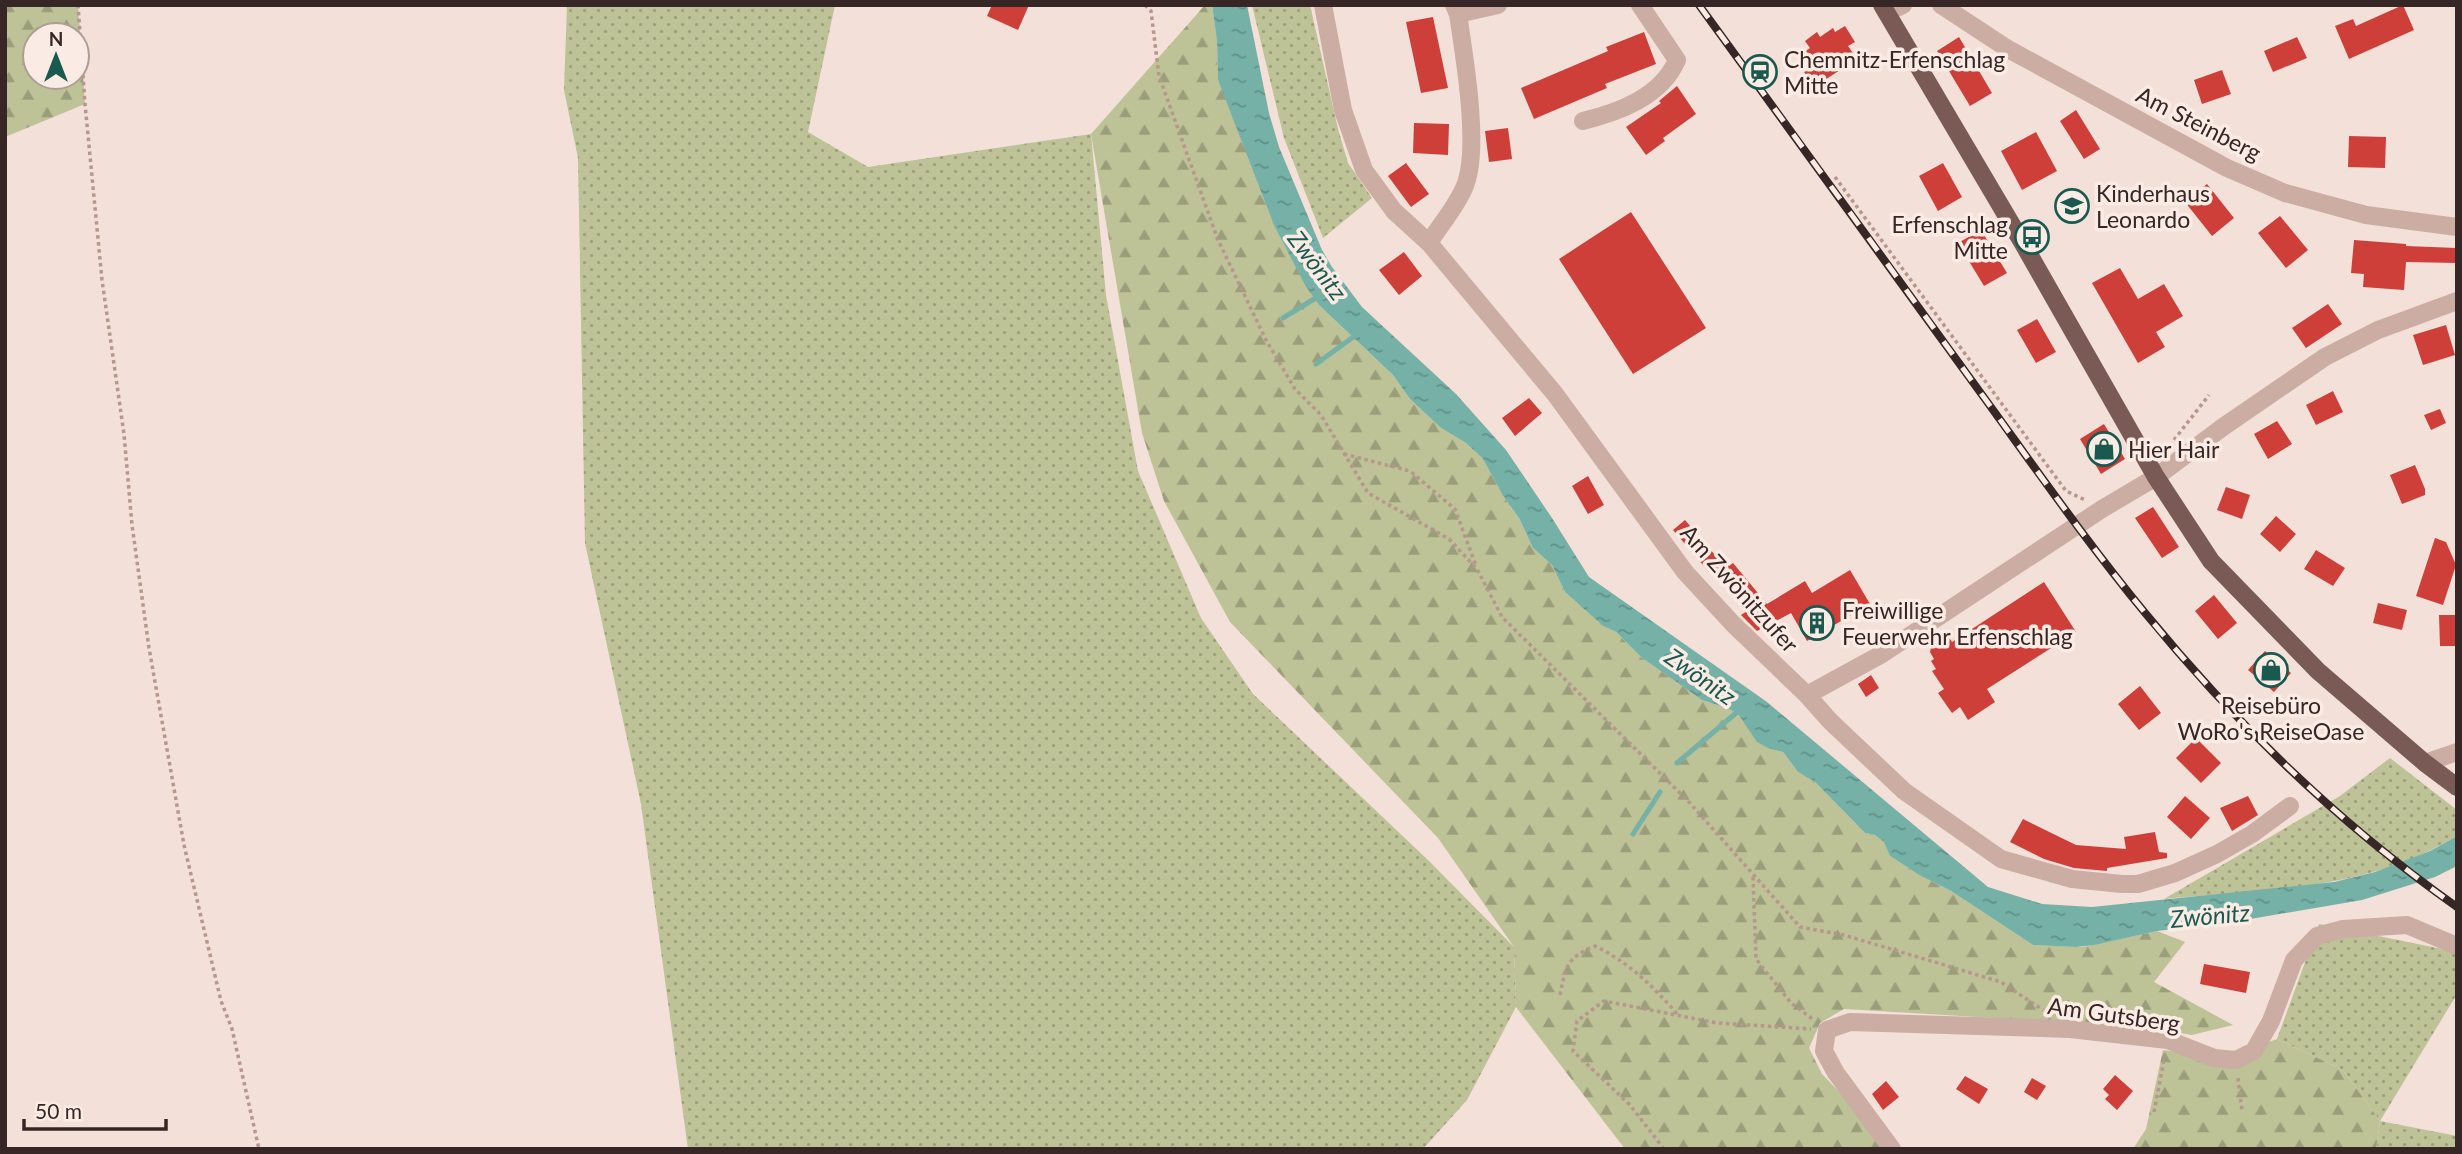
<svg xmlns="http://www.w3.org/2000/svg" width="2462" height="1154" viewBox="0 0 2462 1154" font-family="Lato,sans-serif">
<style>
.grass{fill:url(#grass-dots)}
.forest{fill:url(#forest-firs);fill-rule:evenodd}
.water{fill:url(#water-ripples)}
.lines{fill:none;stroke-linecap:round;stroke-linejoin:round}
.stream{stroke:#75b1a7;stroke-width:5}
.building{fill:#ce3f3a}
.path{stroke:#b7968d;stroke-width:3.5;stroke-dasharray:3.5 3.5;stroke-linecap:butt}
.minor{stroke:#cbada3;stroke-width:18}
.major{stroke:#795a55;stroke-width:18}
.rail-casing{stroke:#362726;stroke-width:8}
.rail{stroke:#faebe4;stroke-width:5;stroke-dasharray:16;stroke-linecap:butt}
.labels{text-anchor:middle;dominant-baseline:central;stroke-width:7;stroke-linejoin:round;paint-order:stroke}
.poi-label{font-size:23px;fill:#362726;stroke:#faebe4;text-anchor:start}
.street-label{font-size:23px;fill:#362726;stroke:#faebe4}
.water-label{font-size:24px;font-style:italic;fill:#195950;stroke:#faebe4}
</style>
<defs>
<pattern id="grass-dots" width="8" height="8" patternUnits="userSpaceOnUse" patternTransform="scale(1.75)"><rect width="8" height="8" fill="#bdc297"/><path d="M2 2h.1M6 6h.1" fill="none" stroke="#9a9e7b" stroke-width="1.8" stroke-linecap="round"/></pattern>
<pattern id="forest-firs" width="22" height="20" patternUnits="userSpaceOnUse" patternTransform="scale(1.75)"><rect width="22" height="20" fill="#bdc297"/><path d="M5 1l3.5 6h-7zM16 11l3.5 6h-7z" fill="#9a9e7b"/></pattern>
<pattern id="water-ripples" width="26" height="14" patternUnits="userSpaceOnUse" patternTransform="scale(1.75)"><rect width="26" height="14" fill="#75b1a7"/><path d="M2 4q2-2 4 0t4 0M15 11q2-2 4 0t4 0" fill="none" stroke="#619088"/></pattern>
</defs>
<rect width="100%" height="100%" fill="#f3e0d8"/>
<path class="grass" d="M567,5H835L808,132L868,167L1091,134L1106,295L1138,471L1201,618L1253,694L1429,861L1514,947L1516,1007L1467,1100L1423,1149H688L641,804L585,543L578,158L564,90Z
M1252,5H1310L1338,129L1348,163L1372,198L1323,238L1284,138Z
M2390,758L2457,810V836C2430,851 2402,865 2373,872C2306,891 2233,892 2164,899L2340,796Z
M2319,924L2457,952V994L2380,1121L2457,1136V1149H2376L2380,1121L2343,1070L2277,1039Z"/>
<path class="forest" d="M5,5H78L85,104L5,137ZM35,35H77V77H35Z
M1205,5H1212L1217,41L1218,80L1320,306L1393,375L1410,399L1441,428L1466,443L1483,459L1503,496L1519,518L1533,548L1552,565L1565,592L1603,626L1616,632L1642,658L1702,700L1727,708L1738,714L1744,723L1770,749L1783,752L1798,772L1815,782L1865,833L1875,835L1885,842L1890,856L1919,875L1951,891L2033,945L2082,947L2157,931L2185,942L2154,982L2233,1025L2192,1035L2146,1027L1844,1009L1820,1023L1809,1048L1822,1074L1894,1149H1625L1516,1007L1514,947L1438,838L1230,622L1164,501L1142,433L1091,134Z
M2277,1039L2343,1070L2380,1121L2376,1149H2133L2146,1129L2163,1050L2226,1058Z"/>
<path class="water" d="M1212,5H1247L1269,113L1279,147L1322,250L1332,267L1362,307L1456,394L1506,450L1552,518L1589,577L1767,702L1988,887L2042,904L2092,907L2334,882L2375,872L2430,851L2457,836V866L2435,877L2362,900L2233,922L2157,931L2094,945L2076,947L2033,945L1951,891L1919,875L1890,856L1884,842L1875,835L1865,833L1815,782L1798,772L1783,752L1770,749L1757,742L1738,714L1727,708L1702,700L1642,658L1616,632L1603,626L1565,592L1552,565L1533,548L1519,518L1503,496L1483,459L1466,443L1441,428L1410,399L1393,375L1320,306L1305,285L1274,225L1218,80L1217,41Z"/>
<g class="lines">
<path class="stream" d="M1283,318L1319,296
M1316,364L1356,335
M1677,763L1742,708
M1633,834L1660,792"/>
</g>
<path class="building" d="M992,5H1029L1018,30L987,16Z
M2403,5L2414,30L2349,59L2335,26L2353,19L2356,26Z
M1433,17L1448,88L1421,93L1406,22Z
M1845,26L1855,42L1848,46L1857,59L1814,87L1804,72L1809,70L1800,55L1810,48L1805,41L1817,32L1820,37L1833,28L1835,32Z
M1644,32L1656,64L1605,84L1607,88L1534,119L1521,88L1608,51L1606,47Z
M1959,37L1992,93L1970,106L1937,51Z
M2297,37L2307,58L2273,72L2264,51Z
M2222,70L2231,94L2202,104L2194,80Z
M1677,86L1696,114L1663,138L1665,141L1646,155L1626,127L1661,103L1659,101Z
M2076,110L2100,149L2084,159L2060,121Z
M1414,123L1449,124L1448,155L1413,153Z
M1508,128L1512,159L1489,162L1485,131Z
M2036,132L2057,171L2022,190L2001,151Z
M2349,136L2386,137L2385,168L2348,167Z
M1406,163L1429,194L1411,207L1388,176Z
M1943,163L1962,197L1938,211L1919,176Z
M2207,184L2234,218L2212,236L2185,202Z
M1631,212L1706,328L1633,374L1559,259Z
M2280,216L2308,250L2286,268L2258,233Z
M1981,230L2007,273L1984,286L1958,243Z
M2354,240L2406,244V246L2457,248V263L2406,262L2404,290L2363,287L2364,274L2351,273Z
M1404,252L1422,276L1399,295L1379,270Z
M2120,268L2138,299L2164,284L2183,316L2156,332L2165,347L2138,363L2092,283Z
M2328,304L2342,324L2306,348L2292,328Z
M2037,319L2056,352L2036,363L2017,330Z
M2446,325L2455,355L2423,365L2413,335Z
M2333,391L2343,412L2316,425L2306,405Z
M1529,398L1542,413L1515,436L1502,418Z
M2440,409L2446,423L2431,430L2424,415Z
M2277,421L2292,444L2268,459L2254,434Z
M2104,424L2125,459L2101,474L2080,439Z
M2415,465L2425,489V495L2402,504L2390,475Z
M1588,476L1604,505L1588,514L1572,486Z
M2226,487L2250,495L2242,519L2217,510Z
M2153,507L2179,547L2162,558L2135,518Z
M2276,516L2296,534L2280,552L2260,534Z
M1685,520L1721,562L1709,572L1673,530Z
M2435,538L2446,542L2456,565L2443,605L2416,596Z
M2316,550L2345,568L2333,586L2304,569Z
M1724,559L1729,566L1733,563L1767,604L1805,581L1812,593L1850,570L1870,604L1807,641L1791,613L1757,631L1741,615L1747,611L1712,569Z
M2044,582L2076,632L1987,689L1995,702L1968,720L1960,707L1952,713L1938,693L1944,689L1932,671L1936,669L1931,661L1934,659L1930,652L1932,643L1946,633L1952,642Z
M2214,595L2237,623L2218,639L2195,611Z
M2378,603L2407,610L2402,630L2373,623Z
M2439,615H2457V646H2440Z
M2265,651L2291,673L2274,692L2248,670Z
M1871,675L1879,688L1866,697L1858,684Z
M2140,686L2161,713L2139,730L2118,704Z
M2196,738L2221,763L2201,783L2176,758Z
M2185,796L2210,818L2191,839L2167,817Z
M2248,796L2258,815L2232,831L2220,808Z
M2023,819L2076,845L2126,849L2124,837L2155,832L2159,852L2167,853V858L2107,868V871L2074,868L2044,859L2010,842Z
M2204,964L2250,972L2246,993L2200,984Z
M2115,1075L2133,1091L2117,1110L2105,1099L2109,1095L2103,1089Z
M1965,1076L1988,1089L1979,1104L1956,1089Z
M2032,1078L2046,1086L2037,1100L2024,1092Z
M1886,1081L1899,1097L1883,1110L1872,1094Z"/>
<g class="lines">
<path class="path" d="M78,5L85,104L102,280L124,434L132,525L149,648L184,845L221,1001L232,1029L259,1149
M1145,5L1151,11L1159,76L1218,240L1266,340L1295,389L1321,415L1368,493L1449,539L1477,569L1502,617L1688,801L1800,927L1844,935L2001,982L2043,1010
M1835,177L2066,491L2085,500
M2174,440L2209,395
M1344,454L1410,471L1455,509L1476,566
M1753,877L1756,959L1791,1003L1814,1020
M1560,995C1566,966 1566,958 1595,946C1628,962 1653,986 1677,1014
M2238,1078L2242,1111
M2154,1112L2165,1055
M1664,1149L1630,1105L1573,1051L1577,1021L1604,1001L1717,1023L1811,1029"/>
<path class="minor" d="M1323,5L1343,110L1364,170L1394,211L1429,243L1555,394L1685,572L1733,624L1807,695L1830,721L1904,791L2001,859L2072,879L2122,884H2138L2175,873L2217,854L2252,834L2290,806
M1941,5L2008,49L2227,168L2285,193L2366,215L2457,227
M1887,12L1903,5
M1458,14L1498,5
M1583,121C1619,112 1661,97 1677,60L1640,5
M1429,243C1440,225 1456,207 1464,188C1481,151 1464,55 1458,14L1454,5
M1807,695L1882,654L2102,509L2156,477L2223,427L2325,357L2378,330L2457,301
M2425,763L2457,752
M1892,1149L1836,1073L1824,1051L1827,1030L1850,1022L2070,1029L2168,1040L2214,1058L2236,1060L2254,1051L2271,1021L2294,960L2317,936L2343,929L2407,925L2457,946"/>
<path class="major" d="M1882,5L2025,247L2156,477L2211,561L2318,671L2425,763L2457,787"/>
<g class="rail-casing">
<path id="rail" d="M1699,5C1790,130 1881,255 1972,381C2029,459 2084,539 2146,614C2236,724 2341,825 2457,907"/>
</g>
<use href="#rail" class="rail"/>
</g>
<defs>
<g id="station-ring" transform="scale(1.75)"><circle r="9.5" fill="#faebe4" stroke="#195950" stroke-width="1.5"/><path d="M-3-6H3Q5-6 5-4V2Q5 4 3 4L4.5 6H3L1.5 4h-3L-3 6H-4.5L-3 4Q-5 4-5 2V-4Q-5-6-3-6ZM-3.5-4v3h7v-3ZM-3.5 1v1.5H-2V1ZM2 1v1.5H3.5V1Z" fill="#195950"/></g>
<g id="school-ring" transform="scale(1.75)"><circle r="9.5" fill="#faebe4" stroke="#195950" stroke-width="1.5"/><path d="M0-5L7-2L0 1L-7-2ZM-4 1L0 2.5L4 1V4Q0 6-4 4Z" fill="#195950"/></g>
<g id="bus-ring" transform="scale(1.75)"><circle r="9.5" fill="#faebe4" stroke="#195950" stroke-width="1.5"/><path d="M-5-6H5V4H4V6H2V4H-2V6H-4V4H-5ZM-3.5-4V0h7V-4ZM-3.5 1.2v1.5H-2V1.2ZM2 1.2v1.5H3.5V1.2Z" fill="#195950"/></g>
<g id="shop-ring" transform="scale(1.75)"><circle r="9.5" fill="#faebe4" stroke="#195950" stroke-width="1.5"/><path d="M-5-2.5h2.3a2.7 3.5 0 0 1 5.4 0H5L5.5 6h-11ZM-1.5-2.5h3a1.5 2.3 0 0 0-3 0Z" fill="#195950"/></g>
<g id="building-ring" transform="scale(1.75)"><circle r="9.5" fill="#faebe4" stroke="#195950" stroke-width="1.5"/><path d="M-4-6H4V6H1V3H-1V6H-4ZM-2.5-4.3h1.7v1.8h-1.7ZM.8-4.3h1.7v1.8H.8ZM-2.5-1h1.7V.8h-1.7ZM.8-1h1.7V.8H.8Z" fill="#195950"/></g>
</defs>
<g fill-rule="evenodd">
<use href="#station-ring" x="1760" y="72"/>
<use href="#school-ring" x="2072" y="206"/>
<use href="#bus-ring" x="2032" y="237"/>
<use href="#shop-ring" x="2104" y="449"/>
<use href="#building-ring" x="1817" y="623"/>
<use href="#shop-ring" x="2271" y="670"/>
</g>
<g class="labels">
<g class="poi-label">
<text x="1784" y="59">Chemnitz-Erfenschlag<tspan x="1784" dy="26">Mitte</tspan></text>
<text x="2096" y="193">Kinderhaus<tspan x="2096" dy="26">Leonardo</tspan></text>
<text x="2008" y="224" text-anchor="end">Erfenschlag<tspan x="2008" dy="26">Mitte</tspan></text>
<text x="2128" y="449">Hier Hair</text>
<text x="1842" y="610">Freiwillige<tspan x="1842" dy="26">Feuerwehr Erfenschlag</tspan></text>
<text x="2271" y="705" text-anchor="middle">Reisebüro<tspan x="2271" dy="26">WoRo's ReiseOase</tspan></text>
</g>
<g class="street-label">
<text transform="translate(2199 123) rotate(27)">Am Steinberg</text>
<text transform="translate(1740 588) rotate(48)">Am Zwönitzufer</text>
<text transform="translate(2114 1014) rotate(8)">Am Gutsberg</text>
</g>
<g class="water-label">
<text transform="translate(1318 265) rotate(53)">Zwönitz</text>
<text transform="translate(1701 676) rotate(35)">Zwönitz</text>
<text transform="translate(2210 915) rotate(-5)">Zwönitz</text>
</g>
</g>
<rect width="2462" height="1154" fill="none" stroke="#362726" stroke-width="14"/>
<g transform="translate(56 56)"><circle r="33" fill="#faebe4" stroke="#ac9d98" stroke-width="2"/>
<path d="M0-5L12 26L0 18L-12 26Z" fill="#195950"/>
<text y="-10" font-size="19" font-weight="bold" text-anchor="middle" fill="#362726">N</text>
</g>
<path d="M24 1119v10h142v-10" fill="none" stroke="#362726" stroke-width="3.5"/>
<text x="35" y="1119" font-size="21" fill="#362726" stroke="#faebe4" stroke-width="5" paint-order="stroke">50 m</text>
</svg>
